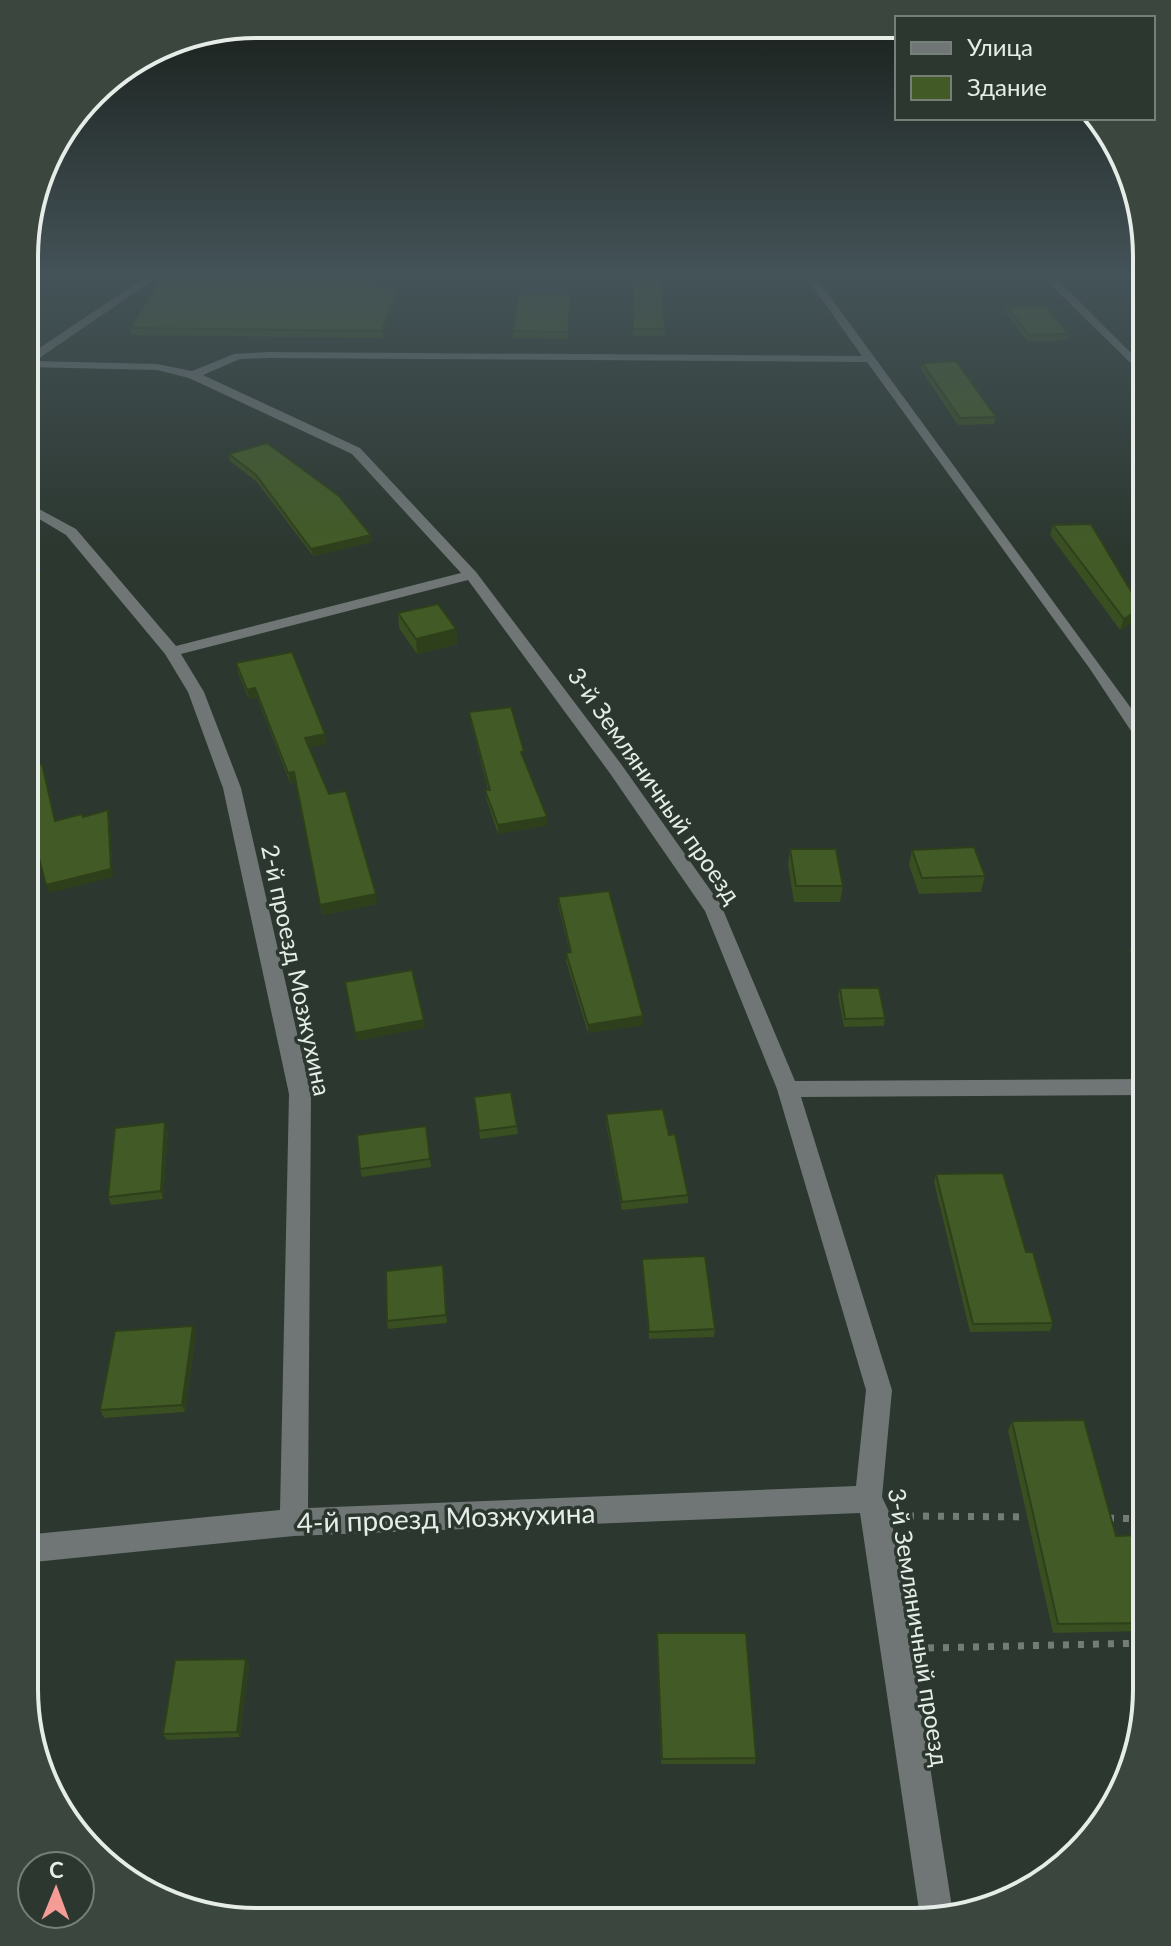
<svg xmlns="http://www.w3.org/2000/svg" width="1171" height="1946" viewBox="0 0 1171 1946" font-family="Lato,sans-serif">
<style>
.lines{fill:none;stroke-linecap:round;stroke-linejoin:round}
.path{stroke:#737d76;stroke-width:7;stroke-dasharray:6 9;stroke-linecap:butt}
.minor{fill:#6f7675;fill-rule:evenodd}
.wall{fill:#394e21}
.shaded-wall{fill:#2e401b}
.building{fill:#425b26;stroke:#2e401b;stroke-width:2}
.labels{text-anchor:middle;dominant-baseline:central;stroke-width:7;stroke-linejoin:round;paint-order:stroke}
.street-label{font-size:24px;fill:#e6ede8;stroke:#2b372f}
.near-street-label{font-size:28px;fill:#e6ede8;stroke:#2b372f}
.rim{fill:none;stroke:#e6ede8;stroke-width:4}
</style>
<rect width="100%" height="100%" fill="#2b372f"/>
<g class="lines">
<path class="path" d="M908,1516L1034,1517
M1108,1518L1147,1519
M928,1648L1146,1643"/>
<path class="minor" d="M147,276H159L35,361L157,364L192,371L234,354L268,352L862,356L805,276H815L1147,730V747L1141,746L1090,669L867,362L268,358L240,359L203,375L360,448L476,572L621,764L721,905L795,1081L1147,1079V1095L801,1097L892,1390L882,1497L891,1516L953,1914L922,1921L920,1917L860,1513L294,1536L24,1563V1535L280,1510L289,1094L223,788L188,692L165,654L66,535L26,511V502L76,529L176,646L461,573L352,454L189,378L157,370L26,367V357ZM468,580L609,772L705,911L777,1089L866,1390L856,1486L308,1508L311,1094L241,788L204,692L181,654Z
M1049,279H1057L1147,369V379L1049,283Z"/>
</g>
<path class="wall" d="M372,278L373,282H378L379,287H397L398,294L383,338L132,335L130,328Z
M633,279L665,329V336H633Z
M571,294L568,339L513,338V331Z
M1007,307L1069,334L1068,340L1028,342L1006,313Z
M922,363L996,417L994,424L958,425L921,370Z
M229,454L371,535L372,542L313,556L257,482L230,461Z
M1053,525L1138,619L1120,630L1050,535Z
M398,613L456,629L457,644L417,654L399,628Z
M236,663L325,734L326,744L309,747L377,904L322,915L295,782L290,783L257,697L249,699L238,673Z
M469,712L524,759L547,825L498,834L486,798L485,790H488L470,719Z
M790,849L843,886L840,902H794L788,865Z
M912,850L985,876L981,892L919,894L909,865Z
M558,897L643,1025L588,1033L566,961V953H570L558,905Z
M1136,935H1147V983L1130,951Z
M840,988L885,1018L884,1026L844,1027L838,996Z
M474,1097L517,1126L518,1134L480,1139Z
M606,1114L669,1135L688,1195V1203L622,1210L606,1123Z
M426,1126L431,1167L362,1177L360,1169Z
M168,1130L163,1199L111,1205L108,1197Z
M936,1174L1026,1252L1053,1323L1050,1331L970,1332L934,1182Z
M642,1259L715,1329L714,1337L649,1339Z
M444,1273L447,1323L388,1329L387,1321Z
M193,1326L196,1333L185,1412L104,1418L100,1410Z
M1012,1421L1116,1536L1147,1555L1146,1631L1053,1633L1008,1431Z
M657,1633L756,1758L755,1764H661Z
M246,1659L249,1665L240,1737L167,1740L163,1734Z"/>
<path class="shaded-wall" d="M397,287L398,294L383,338L382,331Z
M371,535L372,542L313,556L311,549Z
M39,569L42,577L25,581V573Z
M1141,608L1138,619L1120,630L1124,619Z
M456,629L457,644L417,654L416,639Z
M255,688L257,697L249,699L247,690Z
M325,734L326,744L307,748L305,738Z
M294,772L295,782L290,783L288,773Z
M108,810L110,818L113,877L49,893L46,885Z
M547,817V825L498,834V825Z
M34,839L37,847L25,850V841Z
M376,894L377,904L322,915L320,905Z
M643,1016V1025L588,1033V1025Z
M424,1020L425,1028L356,1041L355,1033Z
M165,1122L168,1130L163,1199L161,1191Z
M193,1326L196,1333L185,1412L182,1405Z
M246,1659L249,1665L240,1737L237,1732Z"/>
<path class="building" d="M163,276L372,278L371,282H378L377,287H397L382,331L130,328Z
M633,279H662L665,329H633Z
M518,294H571L568,332L513,331Z
M1046,306L1069,334L1029,335L1007,307Z
M956,361L996,417L960,418L922,363Z
M267,443L339,496L371,535L311,549L256,475L229,454Z
M1091,524L1141,608L1124,619L1053,525Z
M26,548L39,569L25,573Z
M438,604L456,629L416,639L398,613Z
M292,652L325,734L305,738L329,794L346,791L376,894L320,905L294,772L288,773L255,688L247,690L236,663Z
M511,707L524,751L521,752L547,817L498,825L485,790H490L469,712Z
M42,764L55,821L82,814L83,817L108,810L111,869L46,885L34,839L25,841V768Z
M974,847L985,876L922,878L912,850Z
M790,849H836L843,886H796Z
M609,891L643,1016L588,1025L566,953L571,952L558,897Z
M1136,935H1147V956Z
M412,970L424,1020L355,1033L345,982Z
M840,988H879L885,1018L845,1019Z
M511,1092L517,1126L479,1131L474,1097Z
M663,1109L669,1135L675,1134L688,1195L622,1202L606,1114Z
M165,1122L161,1191L108,1197L115,1128Z
M426,1126L430,1159L360,1169L357,1135Z
M1003,1173L1026,1252H1033L1053,1323L973,1324L936,1174Z
M705,1256L715,1329L649,1332L642,1259Z
M443,1265L446,1315L387,1321L386,1271Z
M193,1326L182,1405L100,1410L115,1331Z
M1084,1420L1116,1536L1141,1535L1147,1555L1146,1623L1058,1624L1012,1421Z
M657,1633H746L756,1758L662,1759Z
M246,1659L237,1732L163,1734L175,1660Z"/>
<linearGradient id="sky" x2="0" y2="1"><stop stop-color="#181e1a"/><stop offset="0.5" stop-color="#445358"/><stop offset="1" stop-color="#445358" stop-opacity="0"/></linearGradient>
<rect width="1171" height="549" fill="url(#sky)"/>
<g class="labels">
<g class="street-label">
<text transform="translate(655 785) rotate(55)">3-й Земляничный проезд</text>
<text transform="translate(297 970) rotate(78)">2-й проезд Мозжухина</text>
<text transform="translate(919 1627) rotate(81)">3-й Земляничный проезд</text>
</g>
<g class="near-street-label">
<text transform="translate(446 1517) rotate(-2)">4-й проезд Мозжухина</text>
</g>
</g>
<path d="M0 0H1171V1946H0ZM257 38H914A219 219 0 0 1 1133 257V1689A219 219 0 0 1 914 1908H257A219 219 0 0 1 38 1689V257A219 219 0 0 1 257 38Z" fill="#3a463e" fill-rule="evenodd"/>
<path class="rim" d="M257 38H914A219 219 0 0 1 1133 257V1689A219 219 0 0 1 914 1908H257A219 219 0 0 1 38 1689V257A219 219 0 0 1 257 38Z"/>
<rect x="895" y="16" width="260" height="104" fill="#2b372f" stroke="#768079" stroke-width="2"/>
<rect x="911" y="42" width="40" height="12" fill="#6f7675" stroke="#768079" stroke-width="2"/>
<text x="967" y="56" font-size="24" fill="#e6ede8">Улица</text>
<rect x="911" y="76" width="40" height="24" fill="#425b26" stroke="#768079" stroke-width="2"/>
<text x="967" y="96" font-size="24" fill="#e6ede8">Здание</text>
<g transform="translate(56 1890) rotate(1)"><circle r="38" fill="#2b372f" stroke="#768079" stroke-width="2"/>
<path d="M0-6L14 30L0 20L-14 30Z" fill="#f59c96"/>
<text y="-12" font-size="22" font-weight="bold" text-anchor="middle" fill="#e6ede8">С</text>
</g>
</svg>
